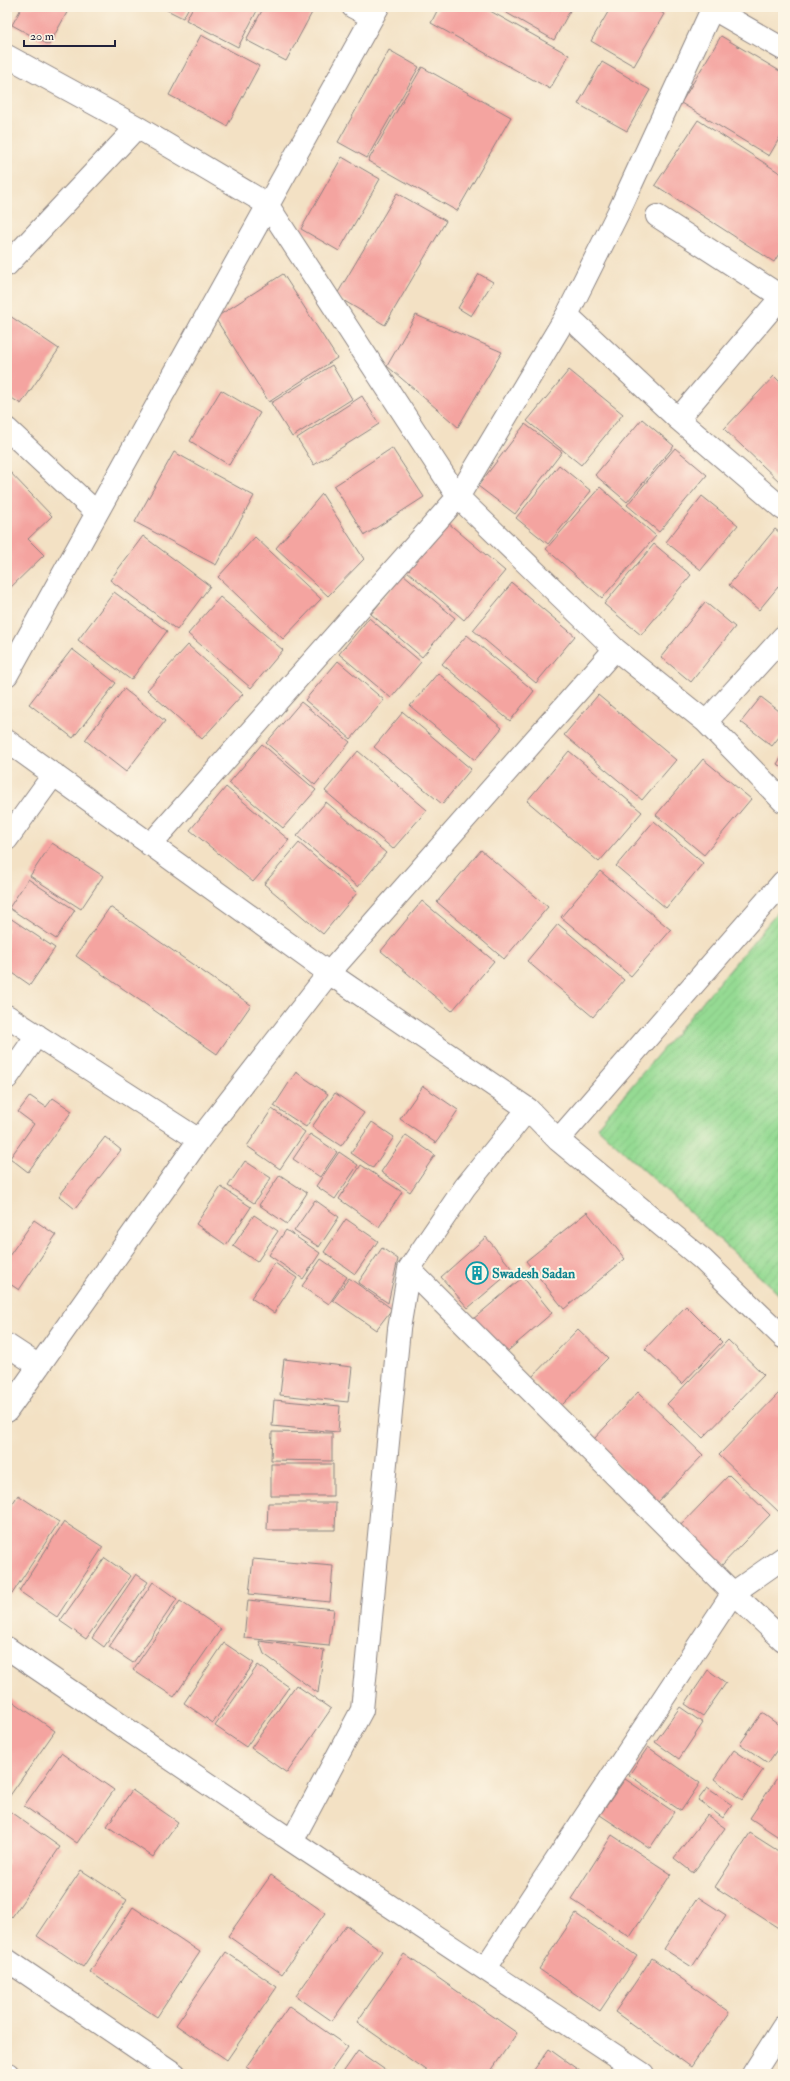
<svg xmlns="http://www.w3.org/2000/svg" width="790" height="2081" viewBox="0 0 790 2081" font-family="'IM FELL Double Pica',serif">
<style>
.garden{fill:url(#garden-furrows);stroke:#5c7e67}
.building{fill:#f4a4a0}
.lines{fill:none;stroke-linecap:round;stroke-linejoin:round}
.minor-casing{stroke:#8a8280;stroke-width:24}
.minor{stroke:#fff;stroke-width:22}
.labels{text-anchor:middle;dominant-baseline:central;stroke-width:4;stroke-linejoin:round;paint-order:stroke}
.culture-label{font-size:14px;font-weight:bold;fill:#0d838f;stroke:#fcf5e5;text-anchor:start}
</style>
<defs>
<pattern id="garden-furrows" width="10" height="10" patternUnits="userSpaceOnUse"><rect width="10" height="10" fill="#95da93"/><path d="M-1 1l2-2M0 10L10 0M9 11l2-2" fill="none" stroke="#80bb80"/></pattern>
</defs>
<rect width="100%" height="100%" fill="#fcf5e5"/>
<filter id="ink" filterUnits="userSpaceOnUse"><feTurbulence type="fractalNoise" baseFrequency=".025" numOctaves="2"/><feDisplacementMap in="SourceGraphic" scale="8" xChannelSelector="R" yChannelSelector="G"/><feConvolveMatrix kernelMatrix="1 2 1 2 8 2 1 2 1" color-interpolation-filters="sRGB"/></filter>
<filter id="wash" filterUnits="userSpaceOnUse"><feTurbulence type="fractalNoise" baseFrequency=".012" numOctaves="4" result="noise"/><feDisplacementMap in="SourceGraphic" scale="16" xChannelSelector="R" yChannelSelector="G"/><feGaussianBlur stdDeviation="0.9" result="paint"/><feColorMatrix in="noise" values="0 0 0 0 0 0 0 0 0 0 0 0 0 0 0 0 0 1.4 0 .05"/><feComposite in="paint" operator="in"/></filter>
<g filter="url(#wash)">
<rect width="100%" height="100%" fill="#f3e1c4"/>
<path class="garden" d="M783,906V1298L597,1127Z"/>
<g id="blocks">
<path class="building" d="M22,7H70L49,45L12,25Z
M161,7H189L183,18Z
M193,7H259L238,47L186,20Z
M264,7H315L286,61L246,40Z
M439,7H483L569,55L550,89L431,23Z
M499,7H572L554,40L498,8Z
M611,7H652L664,14L634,66L591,41Z
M201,35L259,66L227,126L169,95Z
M721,36L783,73V132L769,156L681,103Z
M389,50L419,67L367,158L338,142Z
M602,62L650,90L627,131L578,104Z
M422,67L511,117L457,211L368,161Z
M698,120L783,175V247L774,262L655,185Z
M342,157L380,179L339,251L301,229Z
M397,193L446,221L385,325L336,296Z
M283,274L337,358L269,402L215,318Z
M479,274L493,282L471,316L458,308Z
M7,314L59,349L21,404L7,395Z
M416,315L502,352L458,427L387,366Z
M332,365L352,399L292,437L271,403Z
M569,370L623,414L581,465L527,421Z
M774,376L783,385V481L781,483L724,429Z
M221,390L260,413L229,465L190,441Z
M362,396L379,424L314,465L297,438Z
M642,419L674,446L627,502L595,475Z
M525,424L562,452L515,514L478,486Z
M392,448L424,497L365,535L334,486Z
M675,448L707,475L659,532L627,505Z
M174,452L254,496L216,565L135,522Z
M559,465L591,491L548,544L516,518Z
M7,469L52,516L28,539L44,555L8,590Z
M600,487L656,536L602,598L546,549Z
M322,494L364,559L328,596L276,548Z
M702,496L738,525L701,570L666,542Z
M447,522L505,571L464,620L407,571Z
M775,529L783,535V581L759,610L729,585Z
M143,536L210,586L177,630L110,580Z
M255,537L321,599L283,639L218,577Z
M654,544L691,575L641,635L604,604Z
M403,574L455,618L422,657L371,614Z
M512,583L575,636L536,683L473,630Z
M114,592L167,631L131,680L78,640Z
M220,597L283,650L251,688L188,634Z
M705,602L735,627L691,682L661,657Z
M369,618L421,662L391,698L339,654Z
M467,635L534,691L510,721L442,664Z
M188,645L243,694L202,739L147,690Z
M72,649L116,683L73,738L29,704Z
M338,661L384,700L351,739L305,700Z
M438,673L502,728L475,760L410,706Z
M124,689L165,721L126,772L85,740Z
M598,695L676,760L642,800L564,735Z
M761,697L783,714V732L772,746L741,722Z
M301,702L350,742L315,785L266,743Z
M403,712L471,769L442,804L374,747Z
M262,744L316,790L283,828L229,783Z
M358,751L427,810L393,849L325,791Z
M569,751L642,812L599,862L527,801Z
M783,755V768L777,764Z
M703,759L751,799L704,855L656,815Z
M226,787L289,840L253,882L190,830Z
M326,802L386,853L358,887L297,836Z
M654,821L703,863L666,908L616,866Z
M52,843L103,876L81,909L30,876Z
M299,843L357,893L323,934L264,884Z
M481,850L548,907L504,959L437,902Z
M600,871L671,930L631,976L561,917Z
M28,879L75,910L56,939L9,908Z
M422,901L494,961L452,1011L381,951Z
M110,907L251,1005L217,1054L76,956Z
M7,916L55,948L30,985L7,969Z
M558,924L624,980L593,1017L527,961Z
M296,1072L328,1094L306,1127L274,1106Z
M423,1086L458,1110L436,1143L400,1119Z
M335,1093L364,1113L341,1146L312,1127Z
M30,1096L46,1107L53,1098L72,1111L28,1172L10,1158L34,1124L18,1112Z
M272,1109L305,1132L280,1169L247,1146Z
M372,1122L394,1137L373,1168L351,1153Z
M310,1134L337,1152L320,1177L293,1159Z
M406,1135L435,1155L410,1192L381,1172Z
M105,1137L121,1150L75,1209L59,1196Z
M339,1152L358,1165L335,1199L316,1186Z
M245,1161L271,1178L254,1203L228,1186Z
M361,1165L402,1192L379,1227L339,1199Z
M280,1175L307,1193L287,1224L259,1205Z
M221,1187L251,1207L226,1245L196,1224Z
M315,1200L339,1217L319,1247L294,1231Z
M587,1212L625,1259L564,1309L526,1261Z
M254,1215L278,1231L257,1262L233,1246Z
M346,1219L378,1241L355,1274L324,1252Z
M34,1220L56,1235L19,1290L7,1282V1259Z
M286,1230L320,1253L303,1279L269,1255Z
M486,1237L513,1270L468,1308L441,1277Z
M382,1248L398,1259L388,1303L358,1283Z
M321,1259L347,1277L329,1304L302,1286Z
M275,1263L297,1278L274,1313L251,1298Z
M523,1277L552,1313L502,1356L472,1320Z
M349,1278L392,1309L376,1330L333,1300Z
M686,1306L722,1342L682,1384L645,1349Z
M578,1329L608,1358L561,1406L531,1378Z
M728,1340L764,1375L703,1438L667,1404Z
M284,1359L352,1367L348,1402L280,1395Z
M638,1392L703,1455L657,1503L593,1440Z
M779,1393L783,1397V1507L779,1512L719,1455Z
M274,1400L340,1406L338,1432L272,1426Z
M272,1432L332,1433V1461L271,1460Z
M271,1464H333V1496H271Z
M729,1475L770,1515L719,1568L678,1528Z
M18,1495L59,1522L12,1594L7,1590V1512Z
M268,1503H336L335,1530H267Z
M64,1522L103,1547L57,1617L19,1591Z
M105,1558L131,1576L86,1639L60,1621Z
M253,1559L333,1566L330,1602L249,1594Z
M136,1574L148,1582L104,1647L92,1638Z
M153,1582L177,1599L133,1663L109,1647Z
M248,1600L334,1609L329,1646L244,1638Z
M180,1601L221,1629L174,1697L133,1670Z
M259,1641L324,1650L318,1693L264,1654Z
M224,1643L254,1663L213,1723L184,1703Z
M258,1665L289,1687L246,1747L215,1726Z
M708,1670L726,1683L703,1716L685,1704Z
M296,1685L331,1709L287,1773L251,1748Z
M7,1697L55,1731L9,1797L7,1796Z
M680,1707L703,1723L679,1759L655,1742Z
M762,1713L783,1728V1741L768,1763L740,1744Z
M648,1747L700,1783L681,1811L629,1775Z
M734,1750L763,1770L742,1800L714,1779Z
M61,1753L114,1790L77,1843L24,1806Z
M783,1769V1840L750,1818Z
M625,1779L674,1812L650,1848L600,1815Z
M707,1788L732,1805L723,1818L698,1800Z
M132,1790L178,1822L153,1857L107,1826Z
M9,1811L60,1847L12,1917L7,1913V1815Z
M707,1815L725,1828L693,1873L674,1858Z
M750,1833L783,1854V1931L715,1887Z
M612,1835L671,1874L630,1937L571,1899Z
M81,1870L127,1900L83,1967L37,1936Z
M271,1875L325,1913L282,1974L228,1936Z
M698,1897L726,1915L692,1967L664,1949Z
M133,1907L200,1952L157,2017L90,1972Z
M576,1914L637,1956L600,2011L539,1969Z
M346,1925L382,1951L332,2021L296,1996Z
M226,1952L277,1987L227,2060L176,2025Z
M404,1954L517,2033L489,2074H431L357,2022Z
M652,1958L729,2012L691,2067L615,2012Z
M289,2006L348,2047L329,2074H256L246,2067Z
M549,2049L584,2074H531Z
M358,2051L391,2074H342Z"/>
</g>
</g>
<g filter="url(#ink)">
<use href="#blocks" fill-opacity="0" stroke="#8a8280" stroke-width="1"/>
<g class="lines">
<g class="minor-casing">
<path id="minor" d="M353,7L372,17
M710,7L783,49
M7,56L137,127L267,204L458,497L615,649L706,722L783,801
M657,216L782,297
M7,265L137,127
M567,315L678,419L783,509
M678,419L783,295
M7,429L97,513
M7,675L378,7
M706,722L783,637
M7,741L329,973L528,1109L558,1140L702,1259L783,1337
M7,839L54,774
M150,845L458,497L567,315L618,213L713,7
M7,1016L199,1140
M7,1078L37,1035
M558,1140L783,882
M409,1269L733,1593L783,1640
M7,1345L39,1366
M7,1411L199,1140L329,973L615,649
M7,1648L292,1841L643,2074
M292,1841L362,1710L399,1329L409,1269L465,1187L528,1109
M7,1960L175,2074
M485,1968L733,1593L783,1558
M7,2074H8
M753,2074L783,2027"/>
</g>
<use href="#minor" class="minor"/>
</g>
</g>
<defs>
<g id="building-ring" transform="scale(1.15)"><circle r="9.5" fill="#fcf5e5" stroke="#0f9aa8" stroke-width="1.5"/><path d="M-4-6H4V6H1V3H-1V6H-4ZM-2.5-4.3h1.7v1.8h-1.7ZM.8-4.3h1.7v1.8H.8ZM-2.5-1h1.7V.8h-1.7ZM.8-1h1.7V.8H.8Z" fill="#0f9aa8"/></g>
</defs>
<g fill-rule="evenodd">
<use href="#building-ring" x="477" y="1273"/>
</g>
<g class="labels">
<g class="culture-label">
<text x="492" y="1273">Swadesh Sadan</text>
</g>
</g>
<rect width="790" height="2081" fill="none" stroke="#fcf5e5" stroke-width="24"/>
<path d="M24 40v6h91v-6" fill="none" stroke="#22223b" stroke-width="2"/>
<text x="30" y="40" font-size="12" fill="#22223b" stroke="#fcf5e5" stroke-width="3" paint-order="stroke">20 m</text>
</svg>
